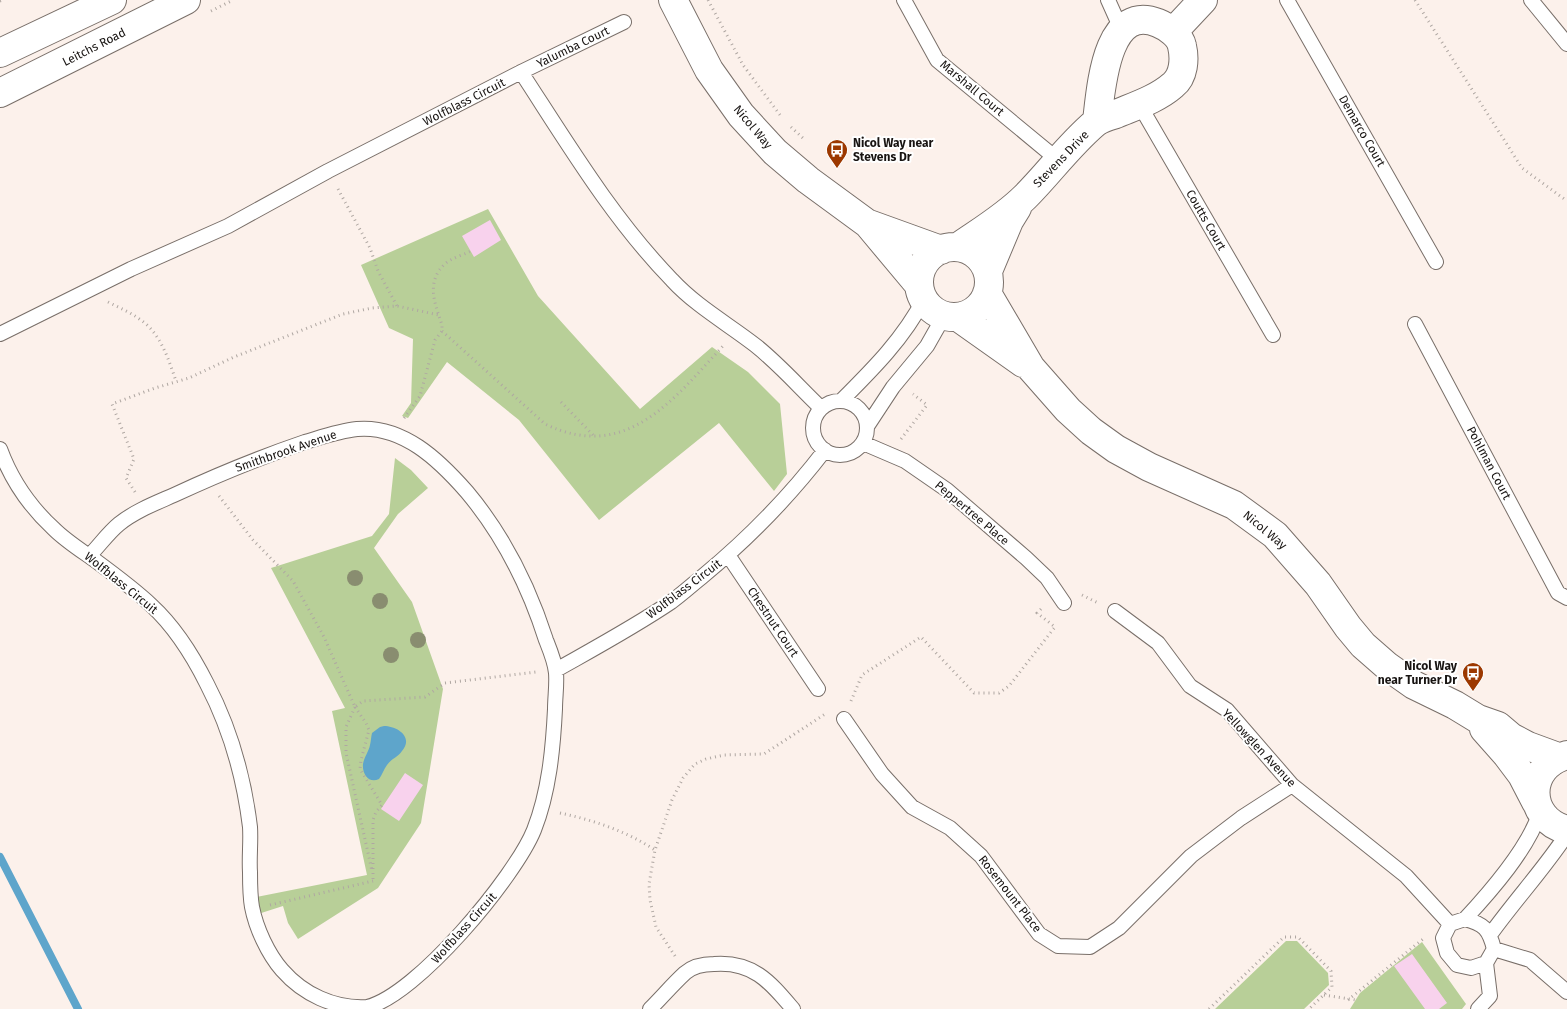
<svg xmlns="http://www.w3.org/2000/svg" width="1567" height="1009" viewBox="0 0 1567 1009" font-family="'Fira Sans',sans-serif">
<style>
.green{fill:#b8cf98}
.water{fill:#5ea5cb}
.lines{fill:none;stroke-linecap:round;stroke-linejoin:round}
.stream{stroke:#5ea5cb;stroke-width:8}
.building{fill:#f8d2ed}
.service-casing{stroke:#796f69;stroke-width:16}
.minor-casing{stroke:#796f69;stroke-width:30}
.tertiary-casing{stroke:#796f69;stroke-width:30}
.path{stroke:#afa7a2;stroke-width:3;stroke-dasharray:1 4;stroke-linecap:butt}
.service{stroke:#fff;stroke-width:14}
.minor{stroke:#fff;stroke-width:28}
.tertiary{stroke:#fff;stroke-width:28}
.tree{fill:#898d70}
.labels{text-anchor:middle;dominant-baseline:central;stroke-width:4;stroke-linejoin:round;paint-order:stroke}
.street-label{font-size:12px;fill:#181412;stroke:#fff}
.poi-label{font-size:12px;font-weight:bold;fill:#181412;stroke:#fff;text-anchor:start}
</style>
<rect width="100%" height="100%" fill="#fcf1eb"/>
<path class="green" d="M488,209L538,296L640,409L712,347L748,372L780,404L787,474L774,491L719,423L599,520L519,420L447,362L408,418L402,416L411,403L413,339L389,328L361,265Z
M395,458L411,470L428,488L398,514L374,548L412,602L443,689L421,823L378,888L298,939L288,923L283,906L255,915L252,898L367,875L332,711L345,708L271,568L372,536L389,514Z
M1286,941H1297L1328,973L1329,985L1304,1009H1215Z
M1422,942L1466,1004L1462,1009H1350L1360,993Z"/>
<path class="water" d="M384,726C397,726 414,737 402,751C398,757 391,759 387,765C384,769 382,775 379,779C369,784 362,774 363,764C364,757 369,751 370,745C371,741 371,737 372,733L380,727Z"/>
<g class="lines">
<path class="stream" d="M0,857L78,1009"/>
</g>
<path class="building" d="M490,220L501,240L474,257L462,236Z
M405,773L423,785L399,821L381,809Z
M1412,954L1447,1003L1439,1009H1425L1394,966Z"/>
<g class="lines">
<g class="service-casing">
<path id="service" d="M904,0L937,60L1058,160
M1108,0L1121,29
M1287,0L1436,262
M1531,0L1567,44
M521,72C568,144 612,218 672,280C696,306 728,324 755,345C779,364 799,387 821,408
M1139,104L1273,335
M1415,324L1558,593L1567,598
M0,334L131,269L228,226L328,171L521,72L624,22
M842,400C873,369 904,338 924,299
M813 428a27 27 0 1 1 54 0a27 27 0 1 1-54 0Z
M868,425L893,387L927,346L944,316
M863,443L905,461L947,490L1026,558L1047,578L1064,603
M0,449C11,479 30,507 54,529C66,541 82,551 96,561C115,575 134,589 151,605C175,627 193,656 207,684C230,728 244,778 250,827C251,842 249,857 250,872C250,883 250,896 252,907C256,928 268,954 282,970C303,994 334,1009 367,1007C416,996 515,877 534,830C549,792 553,749 555,709C555,697 557,685 556,673C555,662 550,650 546,640C529,587 503,535 467,492C439,460 403,425 357,429C339,431 322,437 305,442C261,457 217,475 174,495C156,503 135,511 119,524C108,533 99,546 89,556
M728,555L818,689
M1115,611L1158,643L1190,686L1227,710L1292,785L1406,876L1450,924
M556,670C595,648 634,627 671,602C682,594 693,584 703,576C749,538 789,497 825,450
M844,719L882,774L912,807L950,828L981,856L1039,934L1058,946L1090,947L1119,928L1191,856L1241,818L1292,785
M1465,919C1484,924 1489,929 1494,949L1486,963L1471,968L1457,965L1447,953L1443,938L1450,924Z
M1465,919C1491,891 1528,849 1540,812
M1490,935C1515,900 1544,869 1567,834
M1494,949L1530,960L1567,992
M650,1009C662,997 673,984 685,973C693,966 703,964 714,964C753,961 770,982 793,1009
M1478,1009L1490,996L1486,963"/>
</g>
<g class="minor-casing">
<path id="minor" d="M673,0L709,70L741,115L775,152L808,180L868,224L919,285
M1173,32L1203,0
M869,224L941,250
M958,247C981,231 1005,217 1025,197C1049,173 1069,145 1095,123C1101,118 1109,116 1116,114C1135,106 1157,99 1173,85C1184,76 1185,59 1182,46C1180,36 1168,27 1158,23C1106,2 1101,89 1097,121
M919 282a35 35 0 1 1 70 0a35 35 0 1 1-70 0Z
M988,271L1009,221L1017,208
M987,293L1031,368L1068,410L1091,431L1116,449L1149,467L1234,505L1275,535L1318,584L1348,627L1363,645L1387,666L1414,685L1455,705L1478,719L1498,726L1511,737L1528,746L1558,757
M958,317L1023,363
M1484,729L1507,755L1522,775L1536,802
M1567,755C1525,766 1525,819 1567,830"/>
</g>
<g class="tertiary-casing">
<path id="tertiary" d="M0,53L112,0
M0,93L186,0"/>
</g>
<path class="path" d="M708,0L743,65L780,115
M1415,0L1522,168L1567,201
M0,1L3,0
M211,11L233,0
M791,127L805,140
M338,189L370,248L378,271L397,306
M108,302C120,308 132,313 142,321C161,334 169,361 176,381
M442,331L545,424C626,463 673,400 723,346
M561,402L595,437
M404,418L420,396L435,340L442,331V325C435,304 425,281 446,263C452,258 463,255 471,251
M901,439L927,405L913,394
M135,492L126,478L134,459L112,404L155,388L189,378L234,357L343,314L372,308L397,306L439,315
M219,496L253,540L293,581L324,637L355,707L363,701L425,697L445,683L536,672
M1082,595L1098,603
M851,701L862,675L921,637L974,693H999L1009,686L1055,627L1037,613L1043,607
M355,707L366,723L369,730L361,760L360,769L382,805L376,812L373,820V881
M355,707L346,727V753L372,871
M560,813C593,820 626,831 655,850
M270,905L373,881
M675,956L656,927L650,900L649,884L655,850L672,800L683,778L695,764L706,759L724,755L764,754L825,714
M1324,995L1356,1000
M1348,1000L1423,939
M1209,1009L1284,937H1298L1331,971L1332,987L1309,1009"/>
<use href="#service" class="service"/>
<use href="#minor" class="minor"/>
<use href="#tertiary" class="tertiary"/>
</g>
<g class="tree">
<circle cx="355" cy="578" r="8"/>
<circle cx="380" cy="601" r="8"/>
<circle cx="418" cy="640" r="8"/>
<circle cx="391" cy="655" r="8"/>
</g>
<defs>
<g id="bus-pin" transform="scale(1.125)"><path d="M0 17L-7.5 6A9.5 9.5 0 1 1 7.5 6Z" fill="#9c3800" stroke="#fff"/><path d="M-5-6H5V4H4V6H2V4H-2V6H-4V4H-5ZM-3.5-4V0h7V-4ZM-3.5 1.2v1.5H-2V1.2ZM2 1.2v1.5H3.5V1.2Z" fill="#fff"/></g>
</defs>
<g fill-rule="evenodd">
<use href="#bus-pin" x="837" y="150"/>
<use href="#bus-pin" x="1473" y="673"/>
</g>
<g class="labels">
<g class="street-label">
<text transform="translate(94 47) rotate(-27)">Leitchs Road</text>
<text transform="translate(573 47) rotate(-26)">Yalumba Court</text>
<text transform="translate(972 88) rotate(40)">Marshall Court</text>
<text transform="translate(464 102) rotate(-27)">Wolfblass Circuit</text>
<text transform="translate(753 127) rotate(50)">Nicol Way</text>
<text transform="translate(1362 131) rotate(60)">Demarco Court</text>
<text transform="translate(1061 159) rotate(-46)">Stevens Drive</text>
<text transform="translate(1206 220) rotate(60)">Coutts Court</text>
<text transform="translate(286 451) rotate(-19)">Smithbrook Avenue</text>
<text transform="translate(1489 463) rotate(62)">Pohlman Court</text>
<text transform="translate(972 513) rotate(40)">Peppertree Place</text>
<text transform="translate(1265 530) rotate(40)">Nicol Way</text>
<text transform="translate(121 583) rotate(39)">Wolfblass Circuit</text>
<text transform="translate(684 589) rotate(-37)">Wolfblass Circuit</text>
<text transform="translate(773 622) rotate(56)">Chestnut Court</text>
<text transform="translate(1259 748) rotate(47)">Yellowglen Avenue</text>
<text transform="translate(1010 894) rotate(52)">Rosemount Place</text>
<text transform="translate(464 928) rotate(-48)">Wolfblass Circuit</text>
</g>
<g class="poi-label">
<text x="853" y="143">Nicol Way near<tspan x="853" dy="14">Stevens Dr</tspan></text>
<text x="1457" y="666" text-anchor="end">Nicol Way<tspan x="1457" dy="14">near Turner Dr</tspan></text>
</g>
</g>
</svg>
